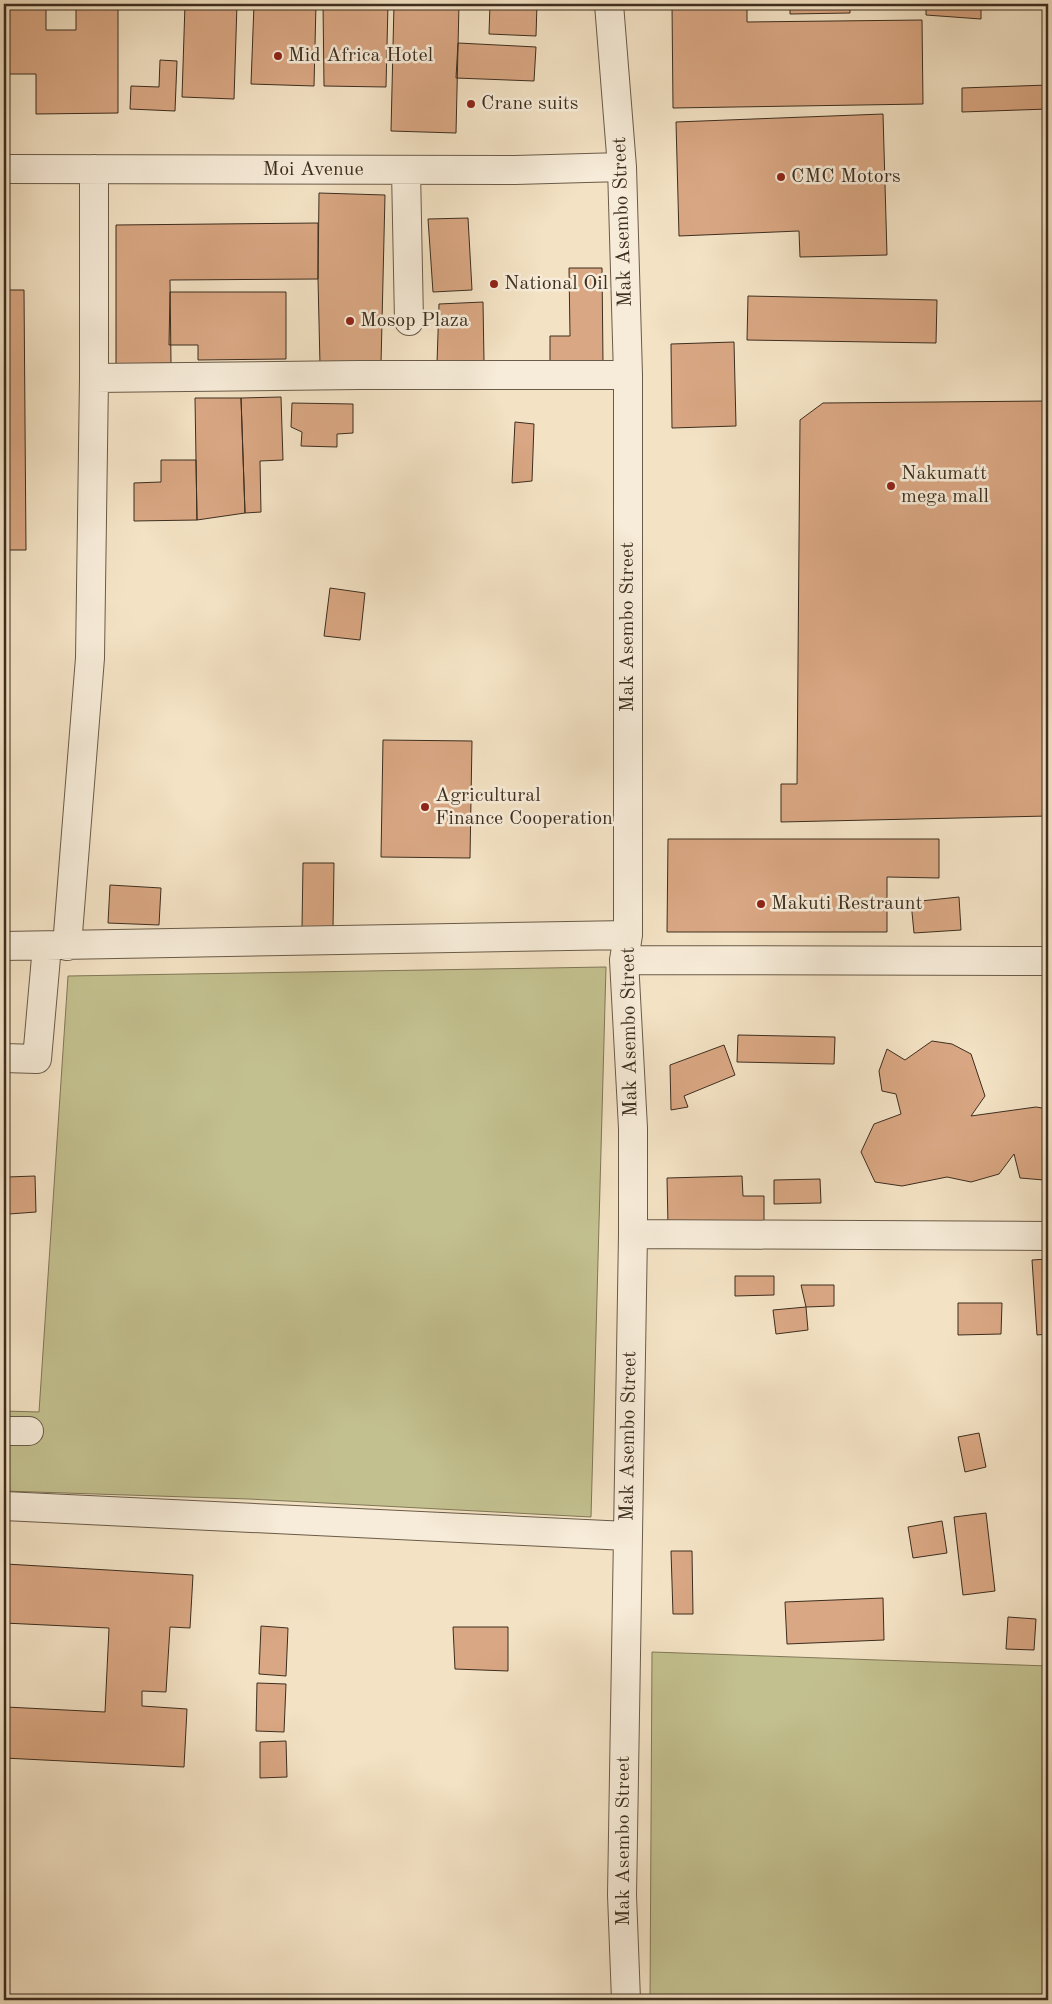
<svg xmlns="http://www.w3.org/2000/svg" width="1052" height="2004" viewBox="0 0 1052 2004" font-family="'Old Standard TT',serif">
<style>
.green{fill:#c3c08f;stroke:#807757}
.building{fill:#d9a783;stroke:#3d2e1f}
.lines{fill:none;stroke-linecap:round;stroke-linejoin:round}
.minor-casing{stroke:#6a5b48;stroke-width:30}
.minor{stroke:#f7ecd9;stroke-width:28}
.poi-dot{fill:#8f2418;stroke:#f7ecd9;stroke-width:2}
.labels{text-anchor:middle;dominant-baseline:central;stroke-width:5;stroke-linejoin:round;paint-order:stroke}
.poi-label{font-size:20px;fill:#3d2e1f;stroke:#f7ecd9;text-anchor:start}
.street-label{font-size:20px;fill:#3d2e1f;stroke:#f7ecd9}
</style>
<rect width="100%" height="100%" fill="#f3e2c4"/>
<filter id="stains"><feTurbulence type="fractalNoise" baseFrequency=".004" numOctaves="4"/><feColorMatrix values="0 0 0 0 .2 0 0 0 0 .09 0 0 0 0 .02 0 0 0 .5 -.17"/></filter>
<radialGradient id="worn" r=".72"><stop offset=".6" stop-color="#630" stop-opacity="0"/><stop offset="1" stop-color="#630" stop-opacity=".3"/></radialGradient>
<path class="green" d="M606,967L591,1517L249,1499L4,1491V1411L39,1412L68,976Z
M652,1652L1048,1666V2000H650Z"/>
<path class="building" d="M4,4H46V30H76V4H118V113L36,114V74H4Z
M185,4H237L234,99L182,97Z
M254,4H316L314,86L251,84Z
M323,4H388L386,87L324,86Z
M394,4H459L456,133L391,131Z
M490,4H537L536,36L489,34Z
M747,4V22L922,20L923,104L673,108L672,5Z
M790,4H850V13L790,14Z
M926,4H981V19L926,15Z
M458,43L536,47L534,81L456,78Z
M160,60L177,61L175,111L130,109L131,86L159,87Z
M1048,85V109L962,112V88Z
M883,114L887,255L800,257L799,231L679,236L676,122Z
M319,193L385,195L381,364L320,365L318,279Z
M468,218L472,290L433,292L428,219Z
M318,223V279L170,280L171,363L116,364V225Z
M569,268H602L603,363L550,364V336H570Z
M4,290H24L26,550H4Z
M170,292H286V359L198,360V345H169Z
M748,296L937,300L936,343L747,340Z
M483,302L484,361L437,363L439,304Z
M734,342L736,426L672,428L671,344Z
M281,397L283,460L260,461L261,512L245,513L241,398Z
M195,398H241L245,513L197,520Z
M1048,401V816L781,822V784H797L800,420L823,403Z
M292,403L353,404V433L337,434V447L301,446L302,432L291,427Z
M515,422L534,424L532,481L512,483Z
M161,460H196L197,520L134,521V483L161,482Z
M330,588L365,593L360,640L324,636Z
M383,740L472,741L470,858L381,857Z
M668,839H939V878L887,877V932H667Z
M303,863H334L333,928H302Z
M110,885L161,888L159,925L108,923Z
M959,897L961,930L914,933L911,902Z
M738,1035L835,1037L834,1064L737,1062Z
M932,1041L952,1044L971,1054L985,1096L971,1116L1036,1107L1048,1109V1178L1044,1180L1020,1178L1014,1154L999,1174L971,1182L947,1177L902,1186L875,1182L861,1152L874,1124L901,1114L896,1094L882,1091L879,1071L887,1049L905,1060Z
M724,1045L735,1075L684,1096L688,1107L671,1110L670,1065Z
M35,1176L36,1212L9,1214L7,1177Z
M742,1176L743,1196H764V1222L668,1225L667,1178Z
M820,1179L821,1203L774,1204V1180Z
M1048,1259V1334L1037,1335L1032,1260Z
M735,1276H774V1295L735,1296Z
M801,1285H834V1306L806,1307Z
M958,1303H1002L1001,1334L958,1335Z
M806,1307L808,1330L776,1334L773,1310Z
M979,1433L986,1467L965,1472L958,1437Z
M986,1513L995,1591L963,1595L954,1517Z
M942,1521L947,1553L913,1558L908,1527Z
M671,1551H692L693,1614H673Z
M6,1564L193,1575L190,1628L170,1627L166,1692L142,1691V1706L187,1709L184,1767L4,1758L6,1707L105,1712L109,1628L4,1623Z
M883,1598L884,1640L787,1644L785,1602Z
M1008,1617L1036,1619L1034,1650L1006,1649Z
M261,1626L288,1628L286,1676L259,1674Z
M453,1627H508V1671L455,1669Z
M257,1683L286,1684L284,1732L256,1731Z
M286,1741L287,1777L260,1778V1742Z"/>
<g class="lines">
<g class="minor-casing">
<path id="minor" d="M609,4L622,167L628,375V935L624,960L633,1128V1234L622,1895L626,2000
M4,169L515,170L622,167
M406,170L409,321
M94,378L359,375H628
M4,946L628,935
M67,946L90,658L94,378V169
M624,960L1048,961
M4,1058L37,1059L47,946
M633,1234L1048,1236
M4,1431H29
M4,1506L627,1536"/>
</g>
<use href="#minor" class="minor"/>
</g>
<g class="poi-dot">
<circle cx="278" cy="56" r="5"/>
<circle cx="471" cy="104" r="5"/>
<circle cx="781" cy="177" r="5"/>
<circle cx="494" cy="284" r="5"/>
<circle cx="350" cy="321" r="5"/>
<circle cx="891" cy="486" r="5"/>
<circle cx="425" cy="807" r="5"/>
<circle cx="761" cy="904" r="5"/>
</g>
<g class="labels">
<g class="poi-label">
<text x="288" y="56">Mid Africa Hotel</text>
<text x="481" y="104">Crane suits</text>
<text x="791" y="177">CMC Motors</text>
<text x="504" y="284">National Oil</text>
<text x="360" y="321">Mosop Plaza</text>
<text x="901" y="474">Nakumatt<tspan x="901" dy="23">mega mall</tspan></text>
<text x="435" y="796">Agricultural<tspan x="435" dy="23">Finance Cooperation</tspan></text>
<text x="771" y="904">Makuti Restraunt</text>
</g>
<g class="street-label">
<text x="313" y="170">Moi Avenue</text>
<text transform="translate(623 222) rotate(-92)">Mak Asembo Street</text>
<text transform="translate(628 627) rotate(-90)">Mak Asembo Street</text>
<text transform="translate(630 1032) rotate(-91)">Mak Asembo Street</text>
<text transform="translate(629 1436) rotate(-89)">Mak Asembo Street</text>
<text transform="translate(624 1841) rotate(-90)">Mak Asembo Street</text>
</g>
</g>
<rect width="1052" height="2004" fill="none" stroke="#f3e2c4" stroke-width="20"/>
<rect x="5" y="5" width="1042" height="1994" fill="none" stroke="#3d2e1f" stroke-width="2.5"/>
<rect x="10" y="10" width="1032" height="1984" fill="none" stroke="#3d2e1f"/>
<rect width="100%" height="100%" filter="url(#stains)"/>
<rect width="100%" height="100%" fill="url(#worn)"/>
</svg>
